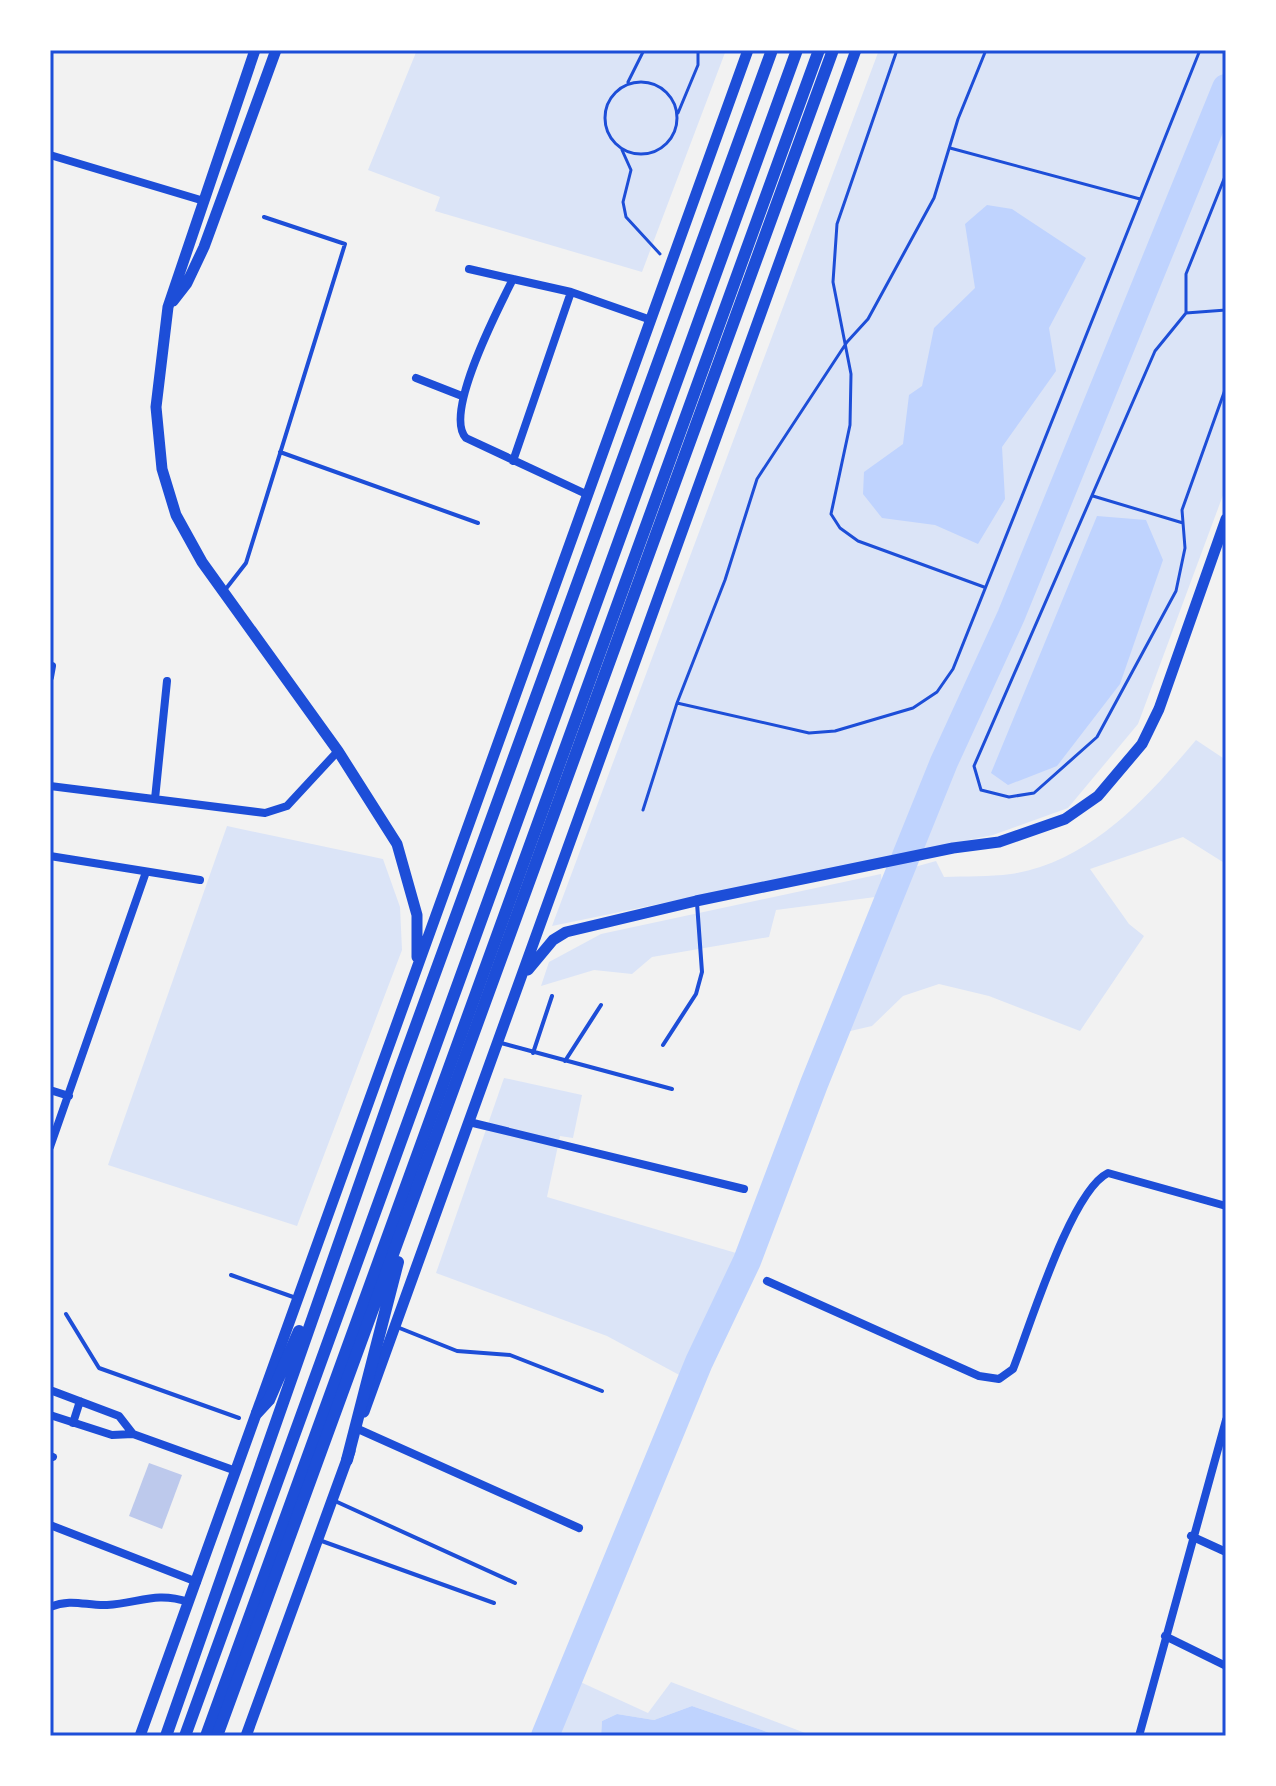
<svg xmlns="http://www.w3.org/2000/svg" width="1276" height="1786" viewBox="0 0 1276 1786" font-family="'Roboto Condensed',sans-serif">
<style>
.green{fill:#dbe4f7}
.water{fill:#bfd3fe}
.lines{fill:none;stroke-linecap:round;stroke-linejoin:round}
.river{stroke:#bfd3fe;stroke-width:28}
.building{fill:#bdc9ec}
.path{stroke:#1d4ed8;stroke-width:3}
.service{stroke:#1d4ed8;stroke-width:4}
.minor{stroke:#1d4ed8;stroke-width:8}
.secondary{stroke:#1d4ed8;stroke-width:11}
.primary{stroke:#1d4ed8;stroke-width:12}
.trunk{stroke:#1d4ed8;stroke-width:12}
.neatline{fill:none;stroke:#1d4ed8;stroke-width:3}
</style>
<rect width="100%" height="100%" fill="#f2f2f2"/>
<path class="green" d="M417,50H726L642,272L435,211L440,197L368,170Z
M879,50H1226V487L1138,724L1068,808L993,835L552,926Z
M1196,740L1226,760V864L1183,837L1090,869L1129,924L1144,936L1080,1031L989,996L939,984L903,996L872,1026L846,1032L911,868L936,861L944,877C966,876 989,877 1011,874C1090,862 1147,798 1196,740Z
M227,826L383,859L400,907L402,950L297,1226L108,1165Z
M881,874L883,896L776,910L769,937L652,957L632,974L594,970L541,986L549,962L601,934Z
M504,1078L582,1095L573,1138L560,1136L547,1197L736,1253L683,1377L607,1336L436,1273Z
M576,1680L648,1713L671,1682L813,1736H779L692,1706L654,1720L617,1714L602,1721L601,1736H556Z"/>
<path class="water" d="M987,205L1012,209L1086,258L1049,328L1056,371L1002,447L1005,499L978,544L935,525L882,518L863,494L864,472L903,444L909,395L922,386L934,328L975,288L965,224Z
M1097,516L1146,520L1163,560L1120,684L1057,766L1008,785L991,773Z
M692,1706L779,1736H601L602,1721L617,1714L654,1720Z"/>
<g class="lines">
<path class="river" d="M545,1736L699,1362L747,1261L814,1084L944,762L1011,616L1226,88"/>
</g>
<path class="building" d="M149,1463L182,1475L162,1529L129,1516Z"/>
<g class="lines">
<path class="path" d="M897,50L837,224L833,282L851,374L850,425L831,514L840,528L858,541L984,587
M605 118a36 36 0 1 1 72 0a36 36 0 1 1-72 0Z
M628,82L644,50
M678,113L698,65V50
M950,148L1140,199
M622,150L631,170L623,202L626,217L660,254
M1226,174L1186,274V313L1155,351L974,766L981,790L1009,797L1034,793L1097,737L1176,591L1185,548L1182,510L1226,387
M1186,313L1226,310
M1093,496L1183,523
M677,703L809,733L835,731L913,708L937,692L953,669L1200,50
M643,810L677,703L725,580L757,479L847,342L868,319L934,198L958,119L986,50"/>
<path class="service" d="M280,452L478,523
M225,590L246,563L345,244L264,217
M501,1043L672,1089
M663,1045L696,994L702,972L697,903
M533,1053L552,996
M565,1061L601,1005
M231,1275L296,1298
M66,1314L99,1368L239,1418
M397,1327L457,1351L510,1355L602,1391
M335,1501L515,1583
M319,1540L494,1603"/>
<path class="minor" d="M50,155L204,201
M469,269L513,279
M416,378L462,396
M513,461L571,292
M586,494L466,438C443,414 499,307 513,279L571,292L651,320
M50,677L52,666
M50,786L265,813L287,806L338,751
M155,799L167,681
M50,856L200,880
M50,1090L69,1096
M469,1122L744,1189
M50,1147L146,872
M767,1281L979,1376L999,1379L1013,1369C1030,1326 1071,1191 1108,1173L1226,1206
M50,1390L119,1416L133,1434
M50,1415L112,1435L133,1434L236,1471
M73,1423L80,1401
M358,1429L579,1528
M50,1456L53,1457
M50,1525L197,1582
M1191,1536L1226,1552
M50,1607C72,1598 86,1606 107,1605C140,1603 155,1591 189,1602
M1165,1636L1226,1666
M1139,1736L1226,1420"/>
<path class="secondary" d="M255,50L168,307L156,407L162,469L176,515L202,562L338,751L397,844L417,915V957
M173,301L187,283L204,247L276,50
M528,970L553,940L566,932L696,901L953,848L999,842L1065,819L1098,796L1142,744L1159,709L1226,519
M364,1412L856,50
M140,1736L748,50
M246,1736L350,1451"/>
<path class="primary" d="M185,1736L797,50
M206,1736L819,50"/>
<path class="trunk" d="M257,1413L269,1400L299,1331
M347,1460L398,1262
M166,1736L399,1072L772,50
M217,1736L833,50"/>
</g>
<rect width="1276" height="1786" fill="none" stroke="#ffffff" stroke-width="104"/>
<rect x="52" y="52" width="1172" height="1682" class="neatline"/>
</svg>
